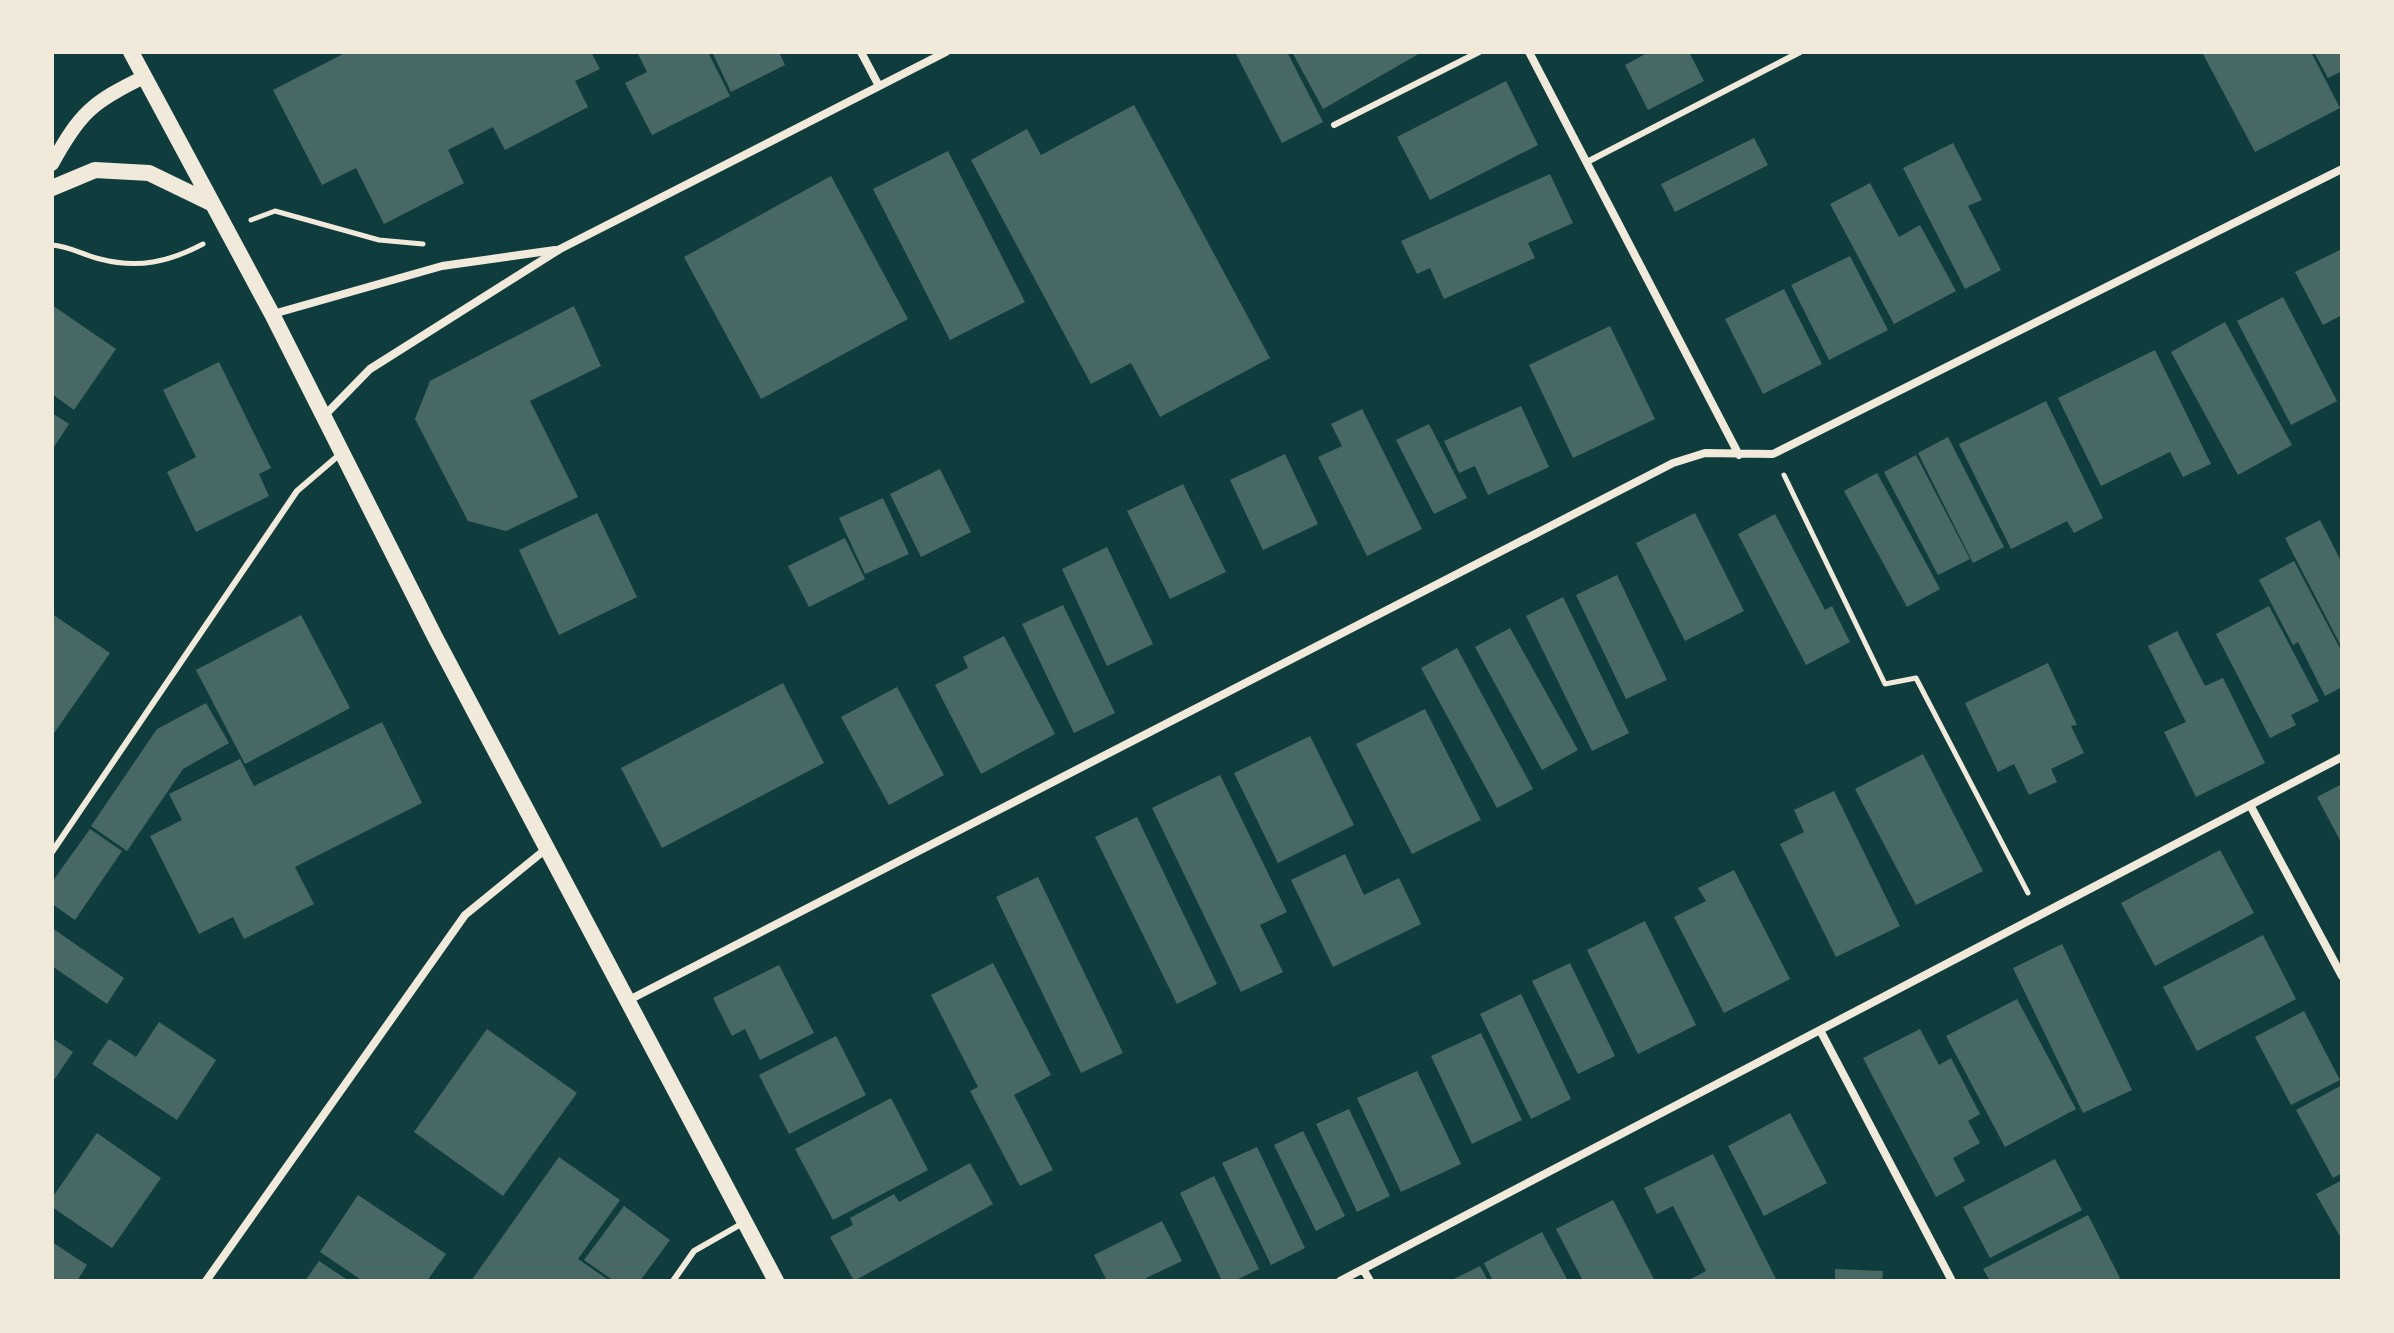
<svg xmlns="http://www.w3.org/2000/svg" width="2394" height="1333" viewBox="0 0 2394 1333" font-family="'Exo 2',sans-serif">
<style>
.building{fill:#486865}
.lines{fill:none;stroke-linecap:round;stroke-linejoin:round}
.path{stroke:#f1e9da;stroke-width:5}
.service{stroke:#f1e9da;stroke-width:6}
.minor{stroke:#f1e9da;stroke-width:8}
.tertiary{stroke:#f1e9da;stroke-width:14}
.secondary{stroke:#f1e9da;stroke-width:16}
</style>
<rect width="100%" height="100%" fill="#0f3d3e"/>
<path class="building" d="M347,52H591L600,69L575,81L588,107L505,150L493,127L448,150L464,183L384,224L356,168L322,185L273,90Z
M637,52H708L730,96L652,135L625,83L647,72Z
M712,52H779L785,65L731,92Z
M1235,52H1287L1323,122L1282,143Z
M1292,52H1422L1323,109Z
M1649,52H1689L1704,81L1648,110L1625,65Z
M2202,52H2311L2340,108L2255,152Z
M2314,52H2342V71L2328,78Z
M1506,81L1538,145L1430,200L1397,137Z
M1134,105L1270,358L1160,417L1131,363L1091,384L971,160L1027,129L1041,155Z
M1754,138L1768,165L1675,212L1661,184Z
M1953,143L1982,200L1968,206L2001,270L1965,289L1903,168Z
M948,151L1025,302L950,340L873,189Z
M1550,174L1573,223L1528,243L1535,258L1444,299L1430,268L1417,274L1401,241Z
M831,176L908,319L761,399L684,257Z
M1870,183L1899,237L1920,225L1956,291L1894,324L1830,204Z
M2342,249V315L2323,325L2295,272Z
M1850,256L1888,330L1829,360L1791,285Z
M1784,289L1822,364L1763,394L1725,319Z
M2283,297L2337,401L2291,425L2237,321Z
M52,305L116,349L74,410L52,394Z
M574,306L601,366L530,401L578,497L506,531L468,521L415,419L430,381Z
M2225,322L2292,445L2238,475L2171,352Z
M1610,326L1655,419L1573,458L1529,365Z
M2155,350L2211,464L2183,477L2170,452L2101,486L2058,398Z
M219,362L271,468L259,474L269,496L196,532L167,472L196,457L163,390Z
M2046,401L2103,518L2074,533L2067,521L2011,549L1959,444Z
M1521,406L1549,467L1488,495L1475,466L1459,473L1444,441Z
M1362,409L1422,529L1367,556L1318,457L1342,446L1331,424Z
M52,413L69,424L52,450Z
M1429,424L1467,498L1434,514L1396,440Z
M1948,437L2004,547L1973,563L1918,453Z
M1285,454L1318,524L1263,550L1230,480Z
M1916,455L1970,559L1938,575L1884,472Z
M940,469L971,532L921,557L890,494Z
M1877,473L1940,589L1907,607L1844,491Z
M1183,484L1226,572L1170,599L1127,511Z
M883,498L909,554L865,574L839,518Z
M597,513L637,597L559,635L519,550Z
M1695,513L1744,611L1685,641L1636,543Z
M1775,514L1825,610L1832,606L1850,642L1806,665L1738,534Z
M2320,520L2342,563V648L2285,538Z
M845,538L865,579L809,607L788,566Z
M1107,547L1153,644L1107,666L1062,569Z
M2294,561L2342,652V687L2325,696L2298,642L2293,645L2259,580Z
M1617,575L1667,680L1626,699L1576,595Z
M1563,597L1629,733L1592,751L1526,616Z
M1063,605L1115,713L1074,733L1022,624Z
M2269,606L2319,701L2291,715L2296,725L2270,738L2216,634Z
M52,614L110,653L52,736Z
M301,615L350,708L245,764L196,670Z
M1510,628L1578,750L1542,770L1475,647Z
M2177,631L2205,686L2223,678L2265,763L2196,797L2164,732L2186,722L2148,646Z
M1004,636L1055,734L981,774L935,685L968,668L963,657Z
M1457,648L1533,789L1497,808L1421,668Z
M2048,663L2077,725L2071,726L2084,753L2051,769L2057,782L2029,795L2014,764L1998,772L1965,703Z
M783,683L824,763L662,848L621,768Z
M897,687L944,775L889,805L841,717Z
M206,703L229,743L183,769L127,851L91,826L157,729Z
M1425,709L1481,820L1412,854L1356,744Z
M382,722L422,803L295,867L314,904L244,939L233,917L199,934L150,836L182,820L169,794L240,759L254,786Z
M1310,736L1354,825L1278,863L1234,773Z
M1923,754L1983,871L1916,905L1855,789Z
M1220,775L1287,912L1260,925L1283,972L1241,992L1152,808Z
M2342,784V844L2317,797Z
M1834,791L1900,926L1836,957L1780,844L1804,832L1794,810Z
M1137,817L1217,984L1177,1004L1095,837Z
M90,829L122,851L75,920L52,904V882Z
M2220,850L2254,913L2155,966L2121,903Z
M1345,854L1364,895L1399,878L1421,924L1333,967L1291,880Z
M1734,870L1790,979L1724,1013L1674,917L1706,901L1698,888Z
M1038,877L1123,1053L1081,1073L996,897Z
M1645,921L1696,1025L1638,1054L1587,950Z
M52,928L124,978L107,1004L52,966Z
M2263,935L2296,999L2197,1051L2163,987Z
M2062,944L2132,1090L2083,1113L2013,968Z
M993,963L1051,1075L1014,1095L1053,1170L1020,1186L970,1091L978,1087L931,995Z
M1570,963L1615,1056L1578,1074L1532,981Z
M779,965L814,1033L760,1060L745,1029L732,1036L713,998Z
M1521,994L1571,1099L1531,1119L1480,1014Z
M2017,999L2076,1109L2005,1147L1946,1036Z
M2304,1011L2340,1080L2291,1105L2255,1037Z
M159,1022L216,1060L177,1120L92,1064L109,1039L136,1057Z
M487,1029L577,1093L503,1196L414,1132Z
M1920,1029L1939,1065L1951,1058L1980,1114L1968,1121L1980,1143L1953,1158L1965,1181L1936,1197L1863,1058Z
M1481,1033L1522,1120L1472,1144L1431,1056Z
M836,1036L866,1095L789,1134L759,1075Z
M52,1038L73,1052L54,1080L52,1078Z
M1417,1071L1461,1164L1401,1192L1357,1098Z
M2342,1085V1173L2333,1178L2296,1110Z
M891,1098L928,1170L833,1220L795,1149Z
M1349,1109L1390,1196L1357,1212L1316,1124Z
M1790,1113L1827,1183L1764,1216L1728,1146Z
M1303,1131L1345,1216L1316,1231L1274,1145Z
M97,1133L161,1178L112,1248L52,1207V1198Z
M1257,1147L1305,1248L1271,1265L1222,1163Z
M1713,1154L1777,1281H1687L1706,1271L1673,1206L1657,1214L1644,1188Z
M559,1157L620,1200L578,1259L610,1281H471Z
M2055,1159L2082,1210L1990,1258L1963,1207Z
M970,1163L993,1204L854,1281L830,1237L853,1225L850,1218L894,1194L899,1202Z
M1214,1176L1259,1269L1234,1281H1222L1180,1193Z
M2342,1180V1240L2316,1194Z
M358,1195L446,1254L427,1281H363L320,1252Z
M1613,1200L1655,1281H1583L1556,1229Z
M624,1206L670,1240L640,1281H614L584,1260Z
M2088,1215L2120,1278L2114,1281H1990L1983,1269Z
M1162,1221L1182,1261L1146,1278L1147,1281H1107L1094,1255Z
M1542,1232L1568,1281H1493L1484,1263Z
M52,1242L87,1265L77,1281H52Z
M319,1261L349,1281H305Z
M1480,1266L1488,1281H1450Z
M1835,1269L1883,1271L1882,1281H1835Z"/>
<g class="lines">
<path class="path" d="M251,220L275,211L379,240L423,244
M52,245C69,246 83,255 100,259C138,269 169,262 203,244
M1784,475L1885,684L1916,678L2028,893"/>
<path class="service" d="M1334,125L1479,52
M1587,162L1800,52
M52,852L297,491L339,455
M673,1281L694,1251L743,1223"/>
<path class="minor" d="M861,52L879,86
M1529,52L1739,455
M273,314L442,266L555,250
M323,417L370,369L560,249L946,52
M2250,805L2342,976
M627,1001L1673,463L1705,453L1773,454L2342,169
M1820,1030L1952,1281
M1363,1269L1370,1281
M206,1281L465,915L546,849
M1340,1281L2342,757"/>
<path class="tertiary" d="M52,164C79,114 92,102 144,77"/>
<path class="secondary" d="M131,52L272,314L435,637L776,1281
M52,188L95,170L149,173L211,203"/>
</g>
<rect width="2394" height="1333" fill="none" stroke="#f1e9da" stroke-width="108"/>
</svg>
